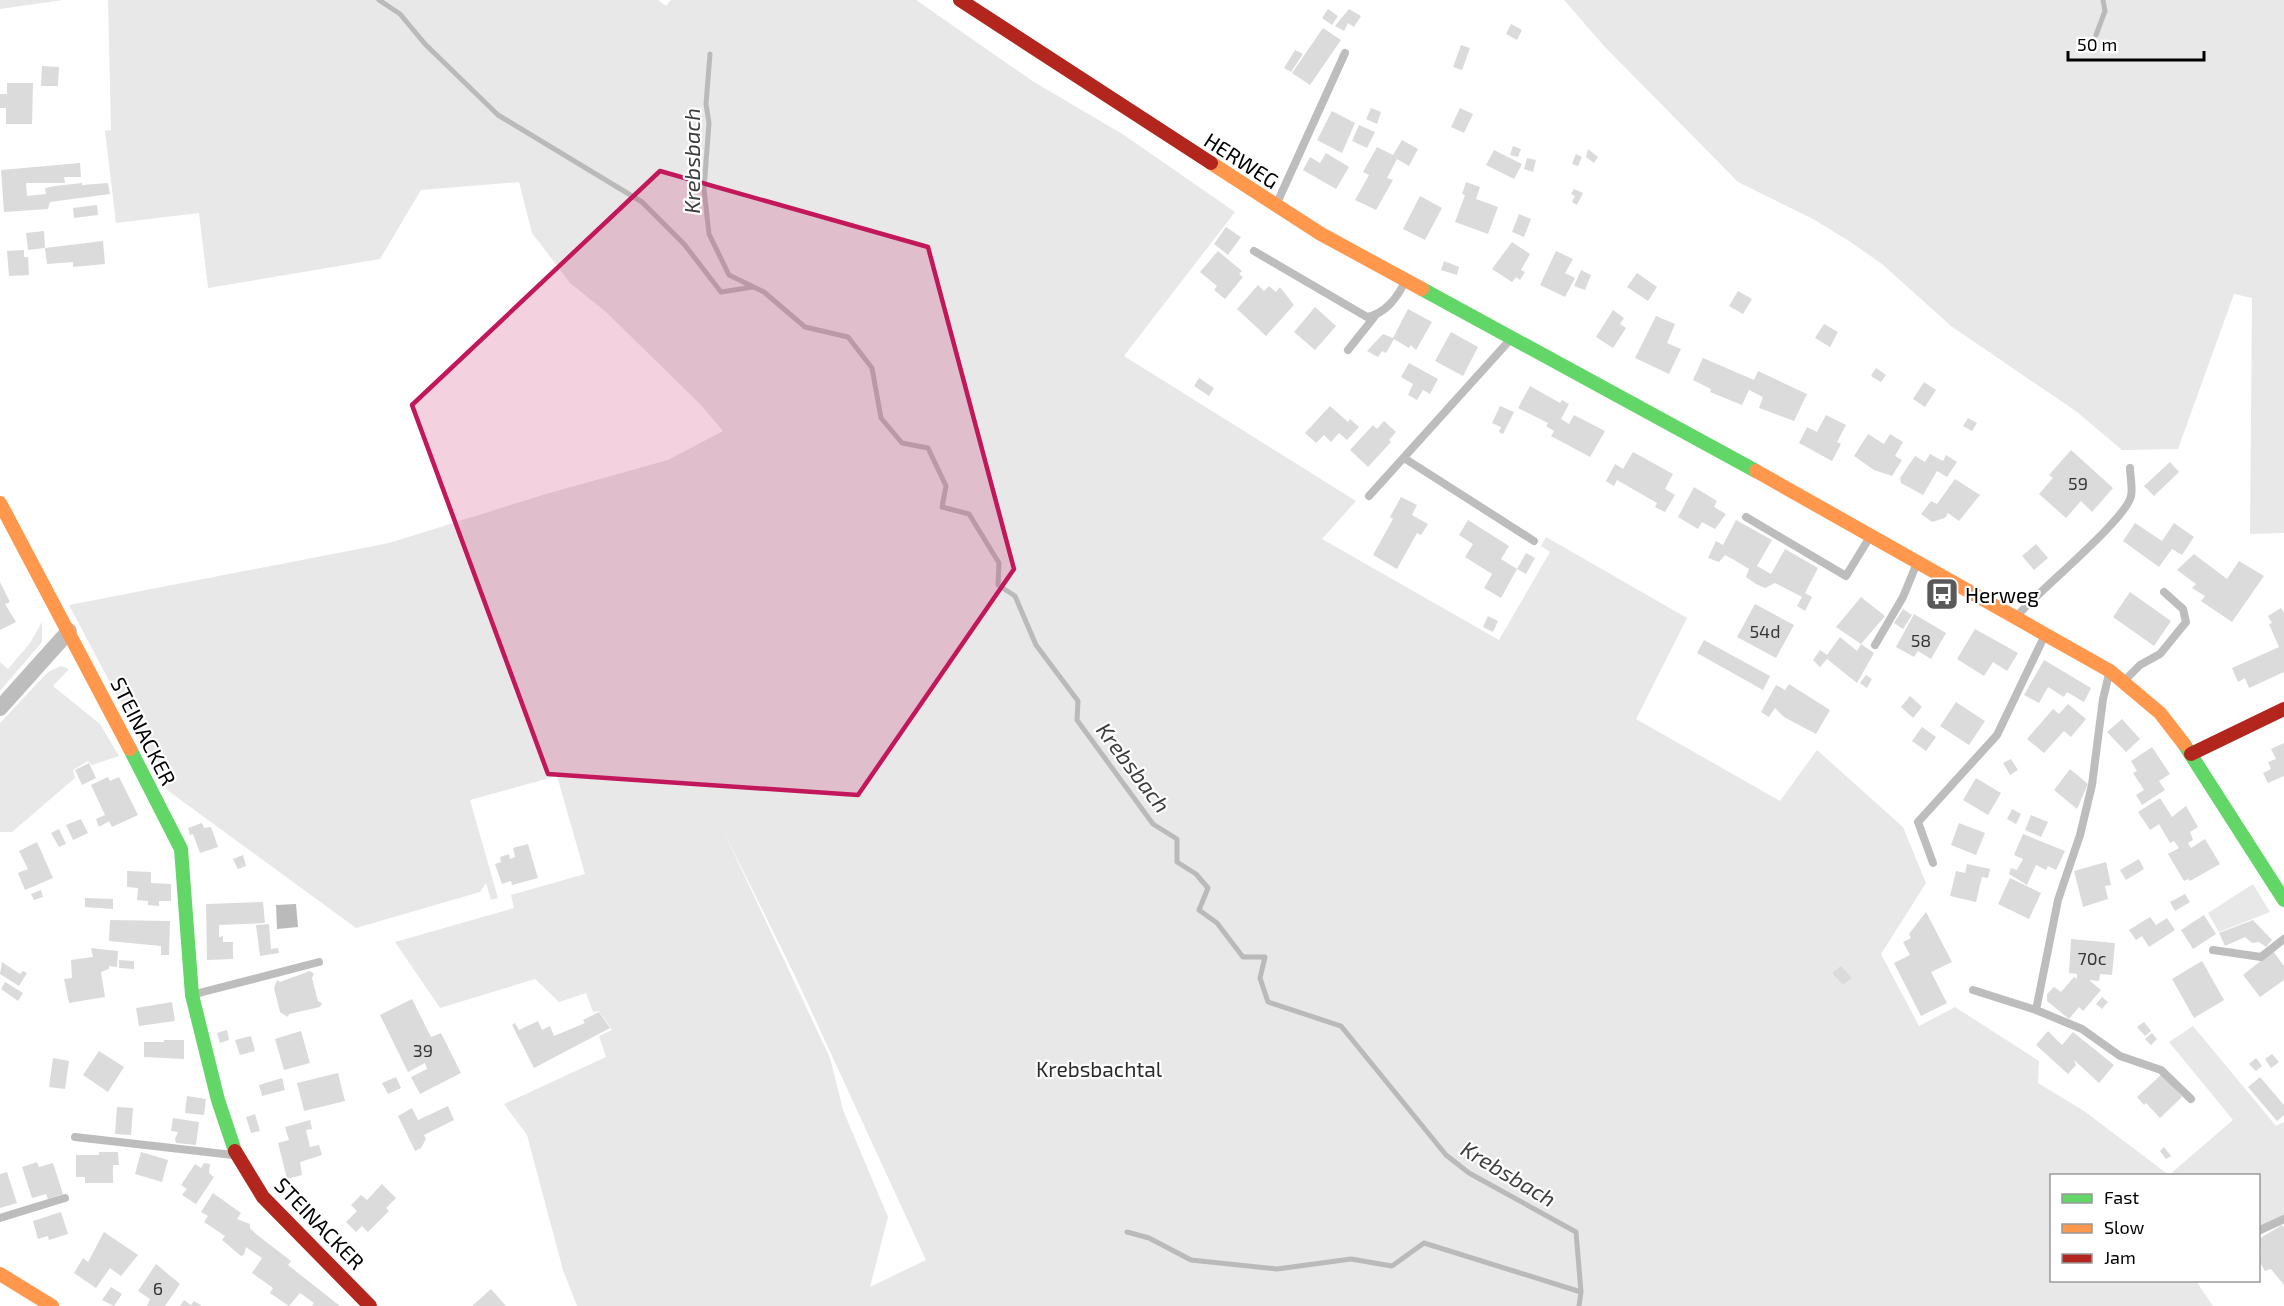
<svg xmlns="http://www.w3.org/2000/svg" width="2284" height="1306" viewBox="0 0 2284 1306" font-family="'Exo 2',sans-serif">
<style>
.green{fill:#e8e8e8;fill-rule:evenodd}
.water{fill:#bababa}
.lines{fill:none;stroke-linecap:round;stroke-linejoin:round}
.stream{stroke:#bababa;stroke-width:5}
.building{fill:#dbdbdb}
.lane{stroke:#bdbdbd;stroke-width:8}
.street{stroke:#bdbdbd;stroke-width:16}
.fast{stroke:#63d668;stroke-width:14}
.slow{stroke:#ff974d;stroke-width:14}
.jam{stroke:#b3261e;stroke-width:14}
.marked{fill:#c2185b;fill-opacity:0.2;stroke:#c2185b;stroke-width:4.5;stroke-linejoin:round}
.labels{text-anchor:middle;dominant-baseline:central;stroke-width:4.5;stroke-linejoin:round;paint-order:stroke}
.number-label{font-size:18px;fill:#373737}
.street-label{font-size:21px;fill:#000;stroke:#fff}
.poi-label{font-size:21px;fill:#000;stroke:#fff;text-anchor:start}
.park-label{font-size:21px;fill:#2c2c2c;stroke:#fff}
.water-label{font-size:22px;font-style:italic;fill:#3d3d3d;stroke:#fff}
</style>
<rect width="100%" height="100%" fill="#fff"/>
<path class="green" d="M0,0H63L0,9Z
M108,0H658L666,6L671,0H916L1034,82L1124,135L1235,212L1124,356L1356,501L1322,539L1499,640L1550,552L1541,546L1546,537L1687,618L1636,719L1780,801L1817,750L1903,827L1926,883L1881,954L1919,1026L1955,1007L2039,1061L2038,1083L2084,1111L2169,1175L2233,1120L2169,1042L2193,1026L2276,1126L2284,1122V1217L2259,1228L2258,1176H2052V1280L2196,1281L2213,1306H577L563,1270L527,1135L504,1104L606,1057L599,1036L612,1030L599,1011L593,1012L586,993L559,1002L535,979L440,1008L395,942L514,908L511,895L585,874L557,776L470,800L498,898L491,900L486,883L480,892L356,928L167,790L69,605L389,543L546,494L668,460L723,431L701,405L606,312L570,283L532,233L519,182L421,190L380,259L208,288L199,213L116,223L105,131L111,130ZM723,830L798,982L926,1260L870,1287L888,1217L843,1110L830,1058Z
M1564,0H2284V533L2250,534L2252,298L2234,294L2178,449L2122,450L2077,412L1951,326L1882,264L1849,241L1813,219L1738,182L1604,46Z
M42,622V642L0,691V662L8,669L30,643Z
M61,666L69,669L53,686L100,724L119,756L92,765L88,761L73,770L75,778L12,832H0V723L48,672Z
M2253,884L2270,912L2219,932L2208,913Z"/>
<path class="water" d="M296,904L298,927L277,929L276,905Z"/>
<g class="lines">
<path class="stream" d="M379,0L400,14L425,44L498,115L642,202L684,244L721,292L753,287
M2096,35L2105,11L2103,0
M710,54L706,104L709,123L704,189L709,234L729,275L764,292L805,327L848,337L872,368L881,418L902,443L928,448L946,486L942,507L969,514L999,563L998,585L1015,596L1036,645L1078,701L1077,720L1153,824L1177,839V862L1196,874L1208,888L1199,910L1217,923L1243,957H1265L1260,978L1268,1002L1341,1026L1446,1155L1469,1173L1576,1232L1581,1292L1579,1306
M1127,1232L1149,1238L1191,1260L1277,1269L1351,1259L1392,1266L1424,1243L1581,1292"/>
</g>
<path class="building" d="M1328,9L1338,16L1332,25L1322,18Z
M1349,9L1361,16L1354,27L1348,23L1344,31L1335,26Z
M1511,24L1522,30L1517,40L1506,34Z
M1323,28L1341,40L1310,85L1292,73Z
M1461,45L1470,48L1462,70L1453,67Z
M1295,50L1303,54L1291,72L1284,68Z
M42,66L59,67L58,86H41Z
M7,83H33L32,124H6V108H0V94H7Z
M1371,108L1381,112L1377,124L1366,119Z
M1460,108L1473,114L1464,133L1451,127Z
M1332,111L1355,123L1342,153L1317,140Z
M1359,125L1375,132L1367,148L1352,141Z
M1402,140L1418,149L1409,166L1397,159L1387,178L1393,180L1376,210L1355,200L1369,175L1363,172L1377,147L1393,155Z
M1513,146L1521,149L1518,157L1510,155Z
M1588,149L1598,157L1594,163L1586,157Z
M1494,150L1522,164L1514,179L1486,165Z
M1326,153L1349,167L1336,189L1303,170L1310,157L1320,163Z
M1576,154L1582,157L1578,166L1572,164Z
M1527,158L1536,160L1533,172L1524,169Z
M80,163L81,177H64L65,183H26L27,196L46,194L45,188L55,186L82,183V185L108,183L110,194L50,202L48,209L4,212L1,170Z
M1466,182L1480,187L1476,199L1498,207L1488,234L1455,222L1465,195L1462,194Z
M1574,189L1583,193L1577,205L1572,202L1575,196L1571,194Z
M1420,196L1442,208L1425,240L1403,229Z
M97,205L98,215L74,218L73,208Z
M1519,214L1531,219L1524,237L1512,232Z
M1226,227L1241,237L1228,255L1214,244Z
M44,231L45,248L103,241L105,264L73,267V262L47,264L45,248L28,250L26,233Z
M1512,242L1530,254L1521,270L1525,272L1520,280L1516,277L1512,282L1492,269Z
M24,250V257H28L29,275L9,276L7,251Z
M1218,251L1242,271L1239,274L1243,277L1225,299L1214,290L1217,286L1200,272Z
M1556,251L1573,259L1565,273L1575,278L1565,297L1540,285Z
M1444,261L1459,267L1457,275L1441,270Z
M1581,270L1591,275L1585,290L1574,286Z
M1637,273L1657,287L1648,301L1627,287Z
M1258,285L1264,291L1269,286L1276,292L1280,287L1294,305L1266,336L1237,309Z
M1738,291L1752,299L1743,314L1729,306Z
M1315,307L1336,326L1315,350L1294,332Z
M1408,309L1432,322L1416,350L1411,345L1409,348L1394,339L1386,353L1382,351L1378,357L1367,351L1383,334L1393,338Z
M1613,310L1624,318L1620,324L1626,328L1613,348L1596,337Z
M1656,316L1675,324L1667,343L1681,349L1669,374L1635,358Z
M1824,324L1838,332L1830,347L1815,338Z
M1451,332L1478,347L1463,376L1435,361Z
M1703,358L1754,380L1758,371L1807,394L1794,421L1759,408L1763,397L1749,390L1742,405L1710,392L1711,389L1693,380Z
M1409,363L1438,379L1430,394L1423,390L1417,400L1408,395L1413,384L1401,377Z
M1876,368L1886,375L1881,382L1871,376Z
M1199,378L1214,388L1209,396L1194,386Z
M1924,382L1936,390L1925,407L1913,399Z
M1530,386L1560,403L1562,400L1569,404L1561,419L1569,424L1574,415L1605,431L1590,457L1551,436L1554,431L1546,426L1548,423L1518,408Z
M1330,406L1348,422L1350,419L1359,427L1347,440L1339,433L1331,442L1324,435L1316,443L1305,433Z
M1500,406L1514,412L1503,434L1499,432L1501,427L1492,423Z
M1826,415L1846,425L1837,442L1841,444L1832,461L1799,443L1807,427L1817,432Z
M1968,418L1977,423L1972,431L1963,426Z
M1384,421L1396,432L1389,440L1391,442L1368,467L1350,450L1373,425L1377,429Z
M1868,434L1884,444L1890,434L1903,442L1895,456L1902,460L1892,476L1874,470L1854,456Z
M2071,450L2113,488L2092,512L2081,501L2066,518L2039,494L2053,478L2049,475Z
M1633,452L1673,474L1665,489L1675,495L1665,512L1655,507L1657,503L1617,480L1614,486L1606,481L1615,464L1623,469Z
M1930,454L1943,461L1946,455L1957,462L1947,477L1937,471L1923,495L1901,483L1900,478L1915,456L1925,462Z
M2170,462L2179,472L2154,496L2144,486Z
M1955,479L1980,495L1959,521L1948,513L1945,518L1932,522L1921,514L1931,501L1937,504Z
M1694,487L1717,501L1714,507L1726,514L1715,529L1702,522L1698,529L1678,517Z
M1401,497L1417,505L1412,515L1428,524L1421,535L1417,533L1397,569L1373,555L1393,519L1390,517Z
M1468,520L1509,546L1501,559L1517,569L1501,598L1484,588L1492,574L1465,557L1473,544L1459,535Z
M1736,520L1772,540L1757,566L1771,574L1785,549L1818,568L1805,593L1812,597L1805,611L1797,606L1802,597L1775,583L1765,588L1756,584L1746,577L1749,569L1736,561L1725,555L1719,562L1708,558L1716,541L1723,545Z
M2135,523L2162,541L2174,523L2194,537L2182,555L2172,549L2159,567L2123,541Z
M2036,544L2048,558L2034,570L2022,556Z
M1526,553L1535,558L1526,574L1517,569Z
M2194,554L2227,579L2239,561L2264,576L2232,622L2201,601L2205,596L2192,588L2196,584L2177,570Z
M0,582L10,602L5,604L16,622L0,630Z
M2130,592L2171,621L2154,646L2113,617Z
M1861,597L1885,616L1861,644L1874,653L1857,683L1827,659L1820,667L1813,660L1820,650L1827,655L1840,637L1857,651L1861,644L1836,627Z
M1755,604L1794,625L1776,658L1737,637Z
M2281,608L2284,613V672L2249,688L2245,678L2238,682L2232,668L2279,647L2269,624L2272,623L2268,616Z
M1903,609L1912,615L1903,629L1894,623Z
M1914,614L1946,633L1931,659L1918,651L1914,657L1896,647Z
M1488,616L1498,621L1493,632L1483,627Z
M1975,629L2018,653L2007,671L1993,662L1984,676L1957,659Z
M1704,640L1770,676L1763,690L1697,653Z
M2044,660L2091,688L2084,702L2067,692L2064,697L2048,687L2039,703L2024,695Z
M1866,675L1872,679L1867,688L1860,683Z
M1789,684L1830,710L1816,734L1784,717L1775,708L1769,717L1761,712L1776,685L1785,690Z
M1910,696L1922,707L1913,718L1901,707Z
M1956,702L1985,721L1969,745L1940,726Z
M2068,704L2086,719L2071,737L2064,731L2044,753L2027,739L2053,709L2059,714Z
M2122,719L2140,739L2126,752L2107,732Z
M1922,727L1936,737L1926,751L1912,741Z
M2284,743V776L2268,783L2263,773L2271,769L2268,762L2276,759L2271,749Z
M2152,747L2170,774L2159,781L2165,790L2142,805L2136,795L2144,790L2133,773L2137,771L2131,761Z
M2011,759L2018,770L2010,775L2003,763Z
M89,763L96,778L82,785L75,770Z
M2070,769L2088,784L2077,809L2054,790Z
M108,777L110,781L119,777L138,815L112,827L109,821L99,827L96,819L105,815L91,785Z
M1976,778L2001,793L1988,815L1963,800Z
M2160,798L2172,817L2186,806L2198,827L2190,832L2193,840L2188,843L2191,848L2205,839L2220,864L2190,881L2188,879L2184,881L2168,854L2179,848L2174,841L2170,843L2159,824L2150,830L2138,812Z
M2012,809L2021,814L2016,824L2007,819Z
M2031,815L2048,822L2041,837L2025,830Z
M81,819L88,833L73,840L66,825Z
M202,823L204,828L211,827L218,847L200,853L193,834L190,835L188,828Z
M1959,823L1985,833L1976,855L1951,845Z
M59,829L66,844L59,847L51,833Z
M2023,834L2065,851L2056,870L2048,866L2046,870L2036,865L2027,885L2009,874L2011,868L2017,870L2023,859L2014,855Z
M37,842L53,878L25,890L18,873L28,869L19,851Z
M528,844L538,878L512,885L511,881L502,884L495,864L501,862L500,857L509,854L510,859L515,857L513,848Z
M243,855L246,866L238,869L233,859Z
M2139,859L2144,869L2126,880L2120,870Z
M2106,862L2111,885L2105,886L2108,899L2083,907L2074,871Z
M1967,864L1990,869L1988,878L1982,877L1976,902L1950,896L1956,871L1965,873Z
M127,871L151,872V883L171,884V901H159V906L148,905V901L137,900L138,888L127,887Z
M2010,878L2041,893L2029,919L1998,904Z
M41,890L43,897L34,900L31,894Z
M2185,894L2190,902L2175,911L2170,902Z
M85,898L113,899V909L85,907Z
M263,902L265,923L219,925V937L223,936V942H233V959L207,960L206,904Z
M1926,912L1952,962L1931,972L1947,1003L1921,1016L1894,963L1910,955L1903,942L1911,938L1909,934Z
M2204,915L2216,934L2193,949L2181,930Z
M2150,917L2156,925L2167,918L2175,930L2149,947L2142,936L2136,940L2129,930Z
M110,920L170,921L169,955H161V946L109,941Z
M2253,920L2272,940L2266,947L2259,942L2252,943L2245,937L2225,946L2219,933Z
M269,924L271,949L278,948L279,953L260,956L256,925Z
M2071,939L2115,943L2112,975L2100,974L2099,981L2089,980L2101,990L2083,1011L2079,1007L2069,1019L2047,1001V994L2054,987L2061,992L2074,977L2077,979V974L2069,973Z
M91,948L118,951L117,967L109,966V969L101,972L105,997L69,1003L64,979L72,978L71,960L93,957Z
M2273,951L2284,966V980L2260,997L2243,975Z
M119,960L134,961V969L119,968Z
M2202,961L2224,1000L2194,1018L2172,979Z
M2,962L20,974L23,971L27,973L19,986L0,974Z
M1841,966L1852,978L1843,985L1832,973Z
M310,971L314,974L312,978L318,1001L322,1003L320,1007L289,1014L288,1017L280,1012L274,988L277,980L280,982Z
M5,982L23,993L18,1001L1,989Z
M2102,997L2108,1002L2102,1009L2096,1004Z
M412,999L431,1037L441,1033L461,1073L420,1094L411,1077L427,1069L425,1063L408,1072L380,1015Z
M172,1002L175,1021L139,1026L136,1008Z
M599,1012L610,1028L534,1068L512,1025L515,1023L519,1030L538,1021L542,1030L550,1026L554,1036L585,1023L583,1020Z
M2144,1022L2151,1031L2145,1036L2137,1027Z
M227,1030L229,1040L220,1043L217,1033Z
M301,1031L310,1063L284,1070L275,1039Z
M2048,1031L2062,1045L2073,1032L2114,1065L2099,1083L2074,1060L2076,1065L2068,1074L2036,1045Z
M2152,1033L2157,1039L2151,1045L2145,1039Z
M251,1036L255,1051L240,1055L235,1040Z
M164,1040H184V1059L144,1057V1042H164Z
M99,1051L124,1067L108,1092L83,1075Z
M2272,1054L2279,1062L2271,1068L2265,1059Z
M53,1058L69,1061L65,1089L49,1087Z
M2256,1058L2262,1066L2256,1071L2249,1064Z
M338,1073L345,1101L304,1111L297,1083Z
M2162,1074L2182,1097L2160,1118L2146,1103L2144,1105L2137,1097Z
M396,1077L401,1088L388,1094L382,1083Z
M2260,1077L2284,1105V1115L2277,1121L2248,1087Z
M282,1078L285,1090L262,1096L259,1085Z
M187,1096L206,1099L204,1115L185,1113Z
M448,1106L454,1120L424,1135L426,1139L421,1148L415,1151L398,1116L412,1108L418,1120Z
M117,1107L133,1108L131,1135L115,1134Z
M255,1114L260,1131L251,1133L246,1117Z
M173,1118L199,1122L196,1145L176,1143L175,1139L178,1132L171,1131Z
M310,1120L312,1129L306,1130L310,1147L319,1145L322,1155L300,1162L302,1175L287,1179L278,1143L289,1140L285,1127Z
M2164,1147L2171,1156L2166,1159L2160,1151Z
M99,1152H118L119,1165H113V1183H85V1177H76V1155H99Z
M141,1152L168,1160L162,1182L135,1174Z
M37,1162L39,1167L53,1163L63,1194L48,1199L46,1194L32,1198L22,1167Z
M204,1163L210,1164L209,1173L214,1177L196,1204L182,1195L187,1189L181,1185L195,1164L201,1168Z
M7,1172L17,1203L0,1208V1174Z
M382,1184L396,1198L386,1208L389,1211L368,1232L362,1226L356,1232L346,1222L357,1211L351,1205L361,1195L367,1200Z
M213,1193L241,1213L237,1219L250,1224V1228L256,1234L291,1261L288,1265L340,1306H312L314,1303L300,1293L289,1306L270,1293L273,1288L252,1273L262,1258L246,1247L244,1255L241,1256L222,1240L225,1236L204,1222L208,1216L201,1212Z
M61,1212L68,1234L49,1240L48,1236L38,1239L33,1221Z
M2282,1225L2284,1228V1285L2271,1269L2265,1271L2259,1261L2261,1252L2259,1239Z
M104,1232L138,1255L121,1276L110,1268L96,1288L74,1273L83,1258L88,1262Z
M156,1264L180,1284L165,1306H147L150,1299L138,1291Z
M111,1287L122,1294L114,1306L102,1300Z
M491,1289L506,1306H472Z
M184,1300L191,1305L194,1301L202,1306H180Z"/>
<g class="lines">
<path class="lane" d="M1277,203L1345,53
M1254,251L1367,317C1385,314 1398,297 1405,281
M1348,350L1375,316
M1404,458L1534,541
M1369,496L1509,341
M1746,517L1846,576L1871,535
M2017,616C2038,591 2126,520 2131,496C2133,488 2130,476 2130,468
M1875,645L1903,597L1917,563
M2124,681L2140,665L2160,654L2186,622L2183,609L2164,592
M1933,863L1918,822L1997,735L2044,637
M2213,950L2261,957L2284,939
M1973,990L2036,1010L2082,1029L2120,1056L2161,1070L2191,1099
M195,994L319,962
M2036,1010L2058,900L2080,835L2092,785L2103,699L2109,674
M75,1137L233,1155
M0,1218L65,1198
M2258,1231L2284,1219"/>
<path class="street" d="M0,708L69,631"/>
<path class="fast" d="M1422,289L1756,471
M2184,744L2284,900
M130,749L181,849L192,995L218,1100L235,1151"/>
<path class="slow" d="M1211,163L1321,234L1422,289
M1756,471L2110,671L2160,713L2184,744
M0,503L130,749
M0,1274L52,1306"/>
<path class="jam" d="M960,0L1211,163
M2191,754L2284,709
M235,1151L263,1197L370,1306"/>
</g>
<path class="marked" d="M660,171L928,247L1014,569L858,795L548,774L412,405Z"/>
<defs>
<g id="bus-square" transform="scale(1.725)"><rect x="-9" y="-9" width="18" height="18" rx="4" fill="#595959" stroke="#fff"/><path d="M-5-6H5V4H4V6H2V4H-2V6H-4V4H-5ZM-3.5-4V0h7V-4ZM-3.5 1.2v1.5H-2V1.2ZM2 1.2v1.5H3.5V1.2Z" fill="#fff"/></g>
</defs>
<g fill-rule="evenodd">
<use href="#bus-square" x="1942" y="594"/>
</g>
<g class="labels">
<g class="number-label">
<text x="2078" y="483">59</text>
<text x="1765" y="631">54d</text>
<text x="1921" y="640">58</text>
<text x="2092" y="958">70c</text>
<text x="423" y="1050">39</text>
<text x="158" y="1288">6</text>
</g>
<g class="street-label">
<text transform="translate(1242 160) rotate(33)">HERWEG</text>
<text transform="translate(144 731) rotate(63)">STEINACKER</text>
<text transform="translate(320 1223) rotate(46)">STEINACKER</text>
</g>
<g class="poi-label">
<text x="1965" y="594">Herweg</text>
</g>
<g class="park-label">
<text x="1099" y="1068">Krebsbachtal</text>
</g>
<g class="water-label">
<text transform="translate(691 161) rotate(-90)">Krebsbach</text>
<text transform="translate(1134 767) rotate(53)">Krebsbach</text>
<text transform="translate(1509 1173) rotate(31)">Krebsbach</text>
</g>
</g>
<rect x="2050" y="1174" width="210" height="108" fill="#ffffff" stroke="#999999" stroke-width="1.5"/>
<rect x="2062" y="1194" width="30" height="9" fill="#63d668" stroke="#999999" stroke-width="1.5"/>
<text x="2104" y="1204" font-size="18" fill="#000000">Fast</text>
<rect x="2062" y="1224" width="30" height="9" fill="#ff974d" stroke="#999999" stroke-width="1.5"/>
<text x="2104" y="1234" font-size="18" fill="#000000">Slow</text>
<rect x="2062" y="1254" width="30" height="9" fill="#b3261e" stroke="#999999" stroke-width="1.5"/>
<text x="2104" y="1264" font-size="18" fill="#000000">Jam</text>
<path d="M2068 51v9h136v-9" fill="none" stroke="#000000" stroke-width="3"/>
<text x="2077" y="51" font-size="18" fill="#000000" stroke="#ffffff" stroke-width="4.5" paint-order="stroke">50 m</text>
</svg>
